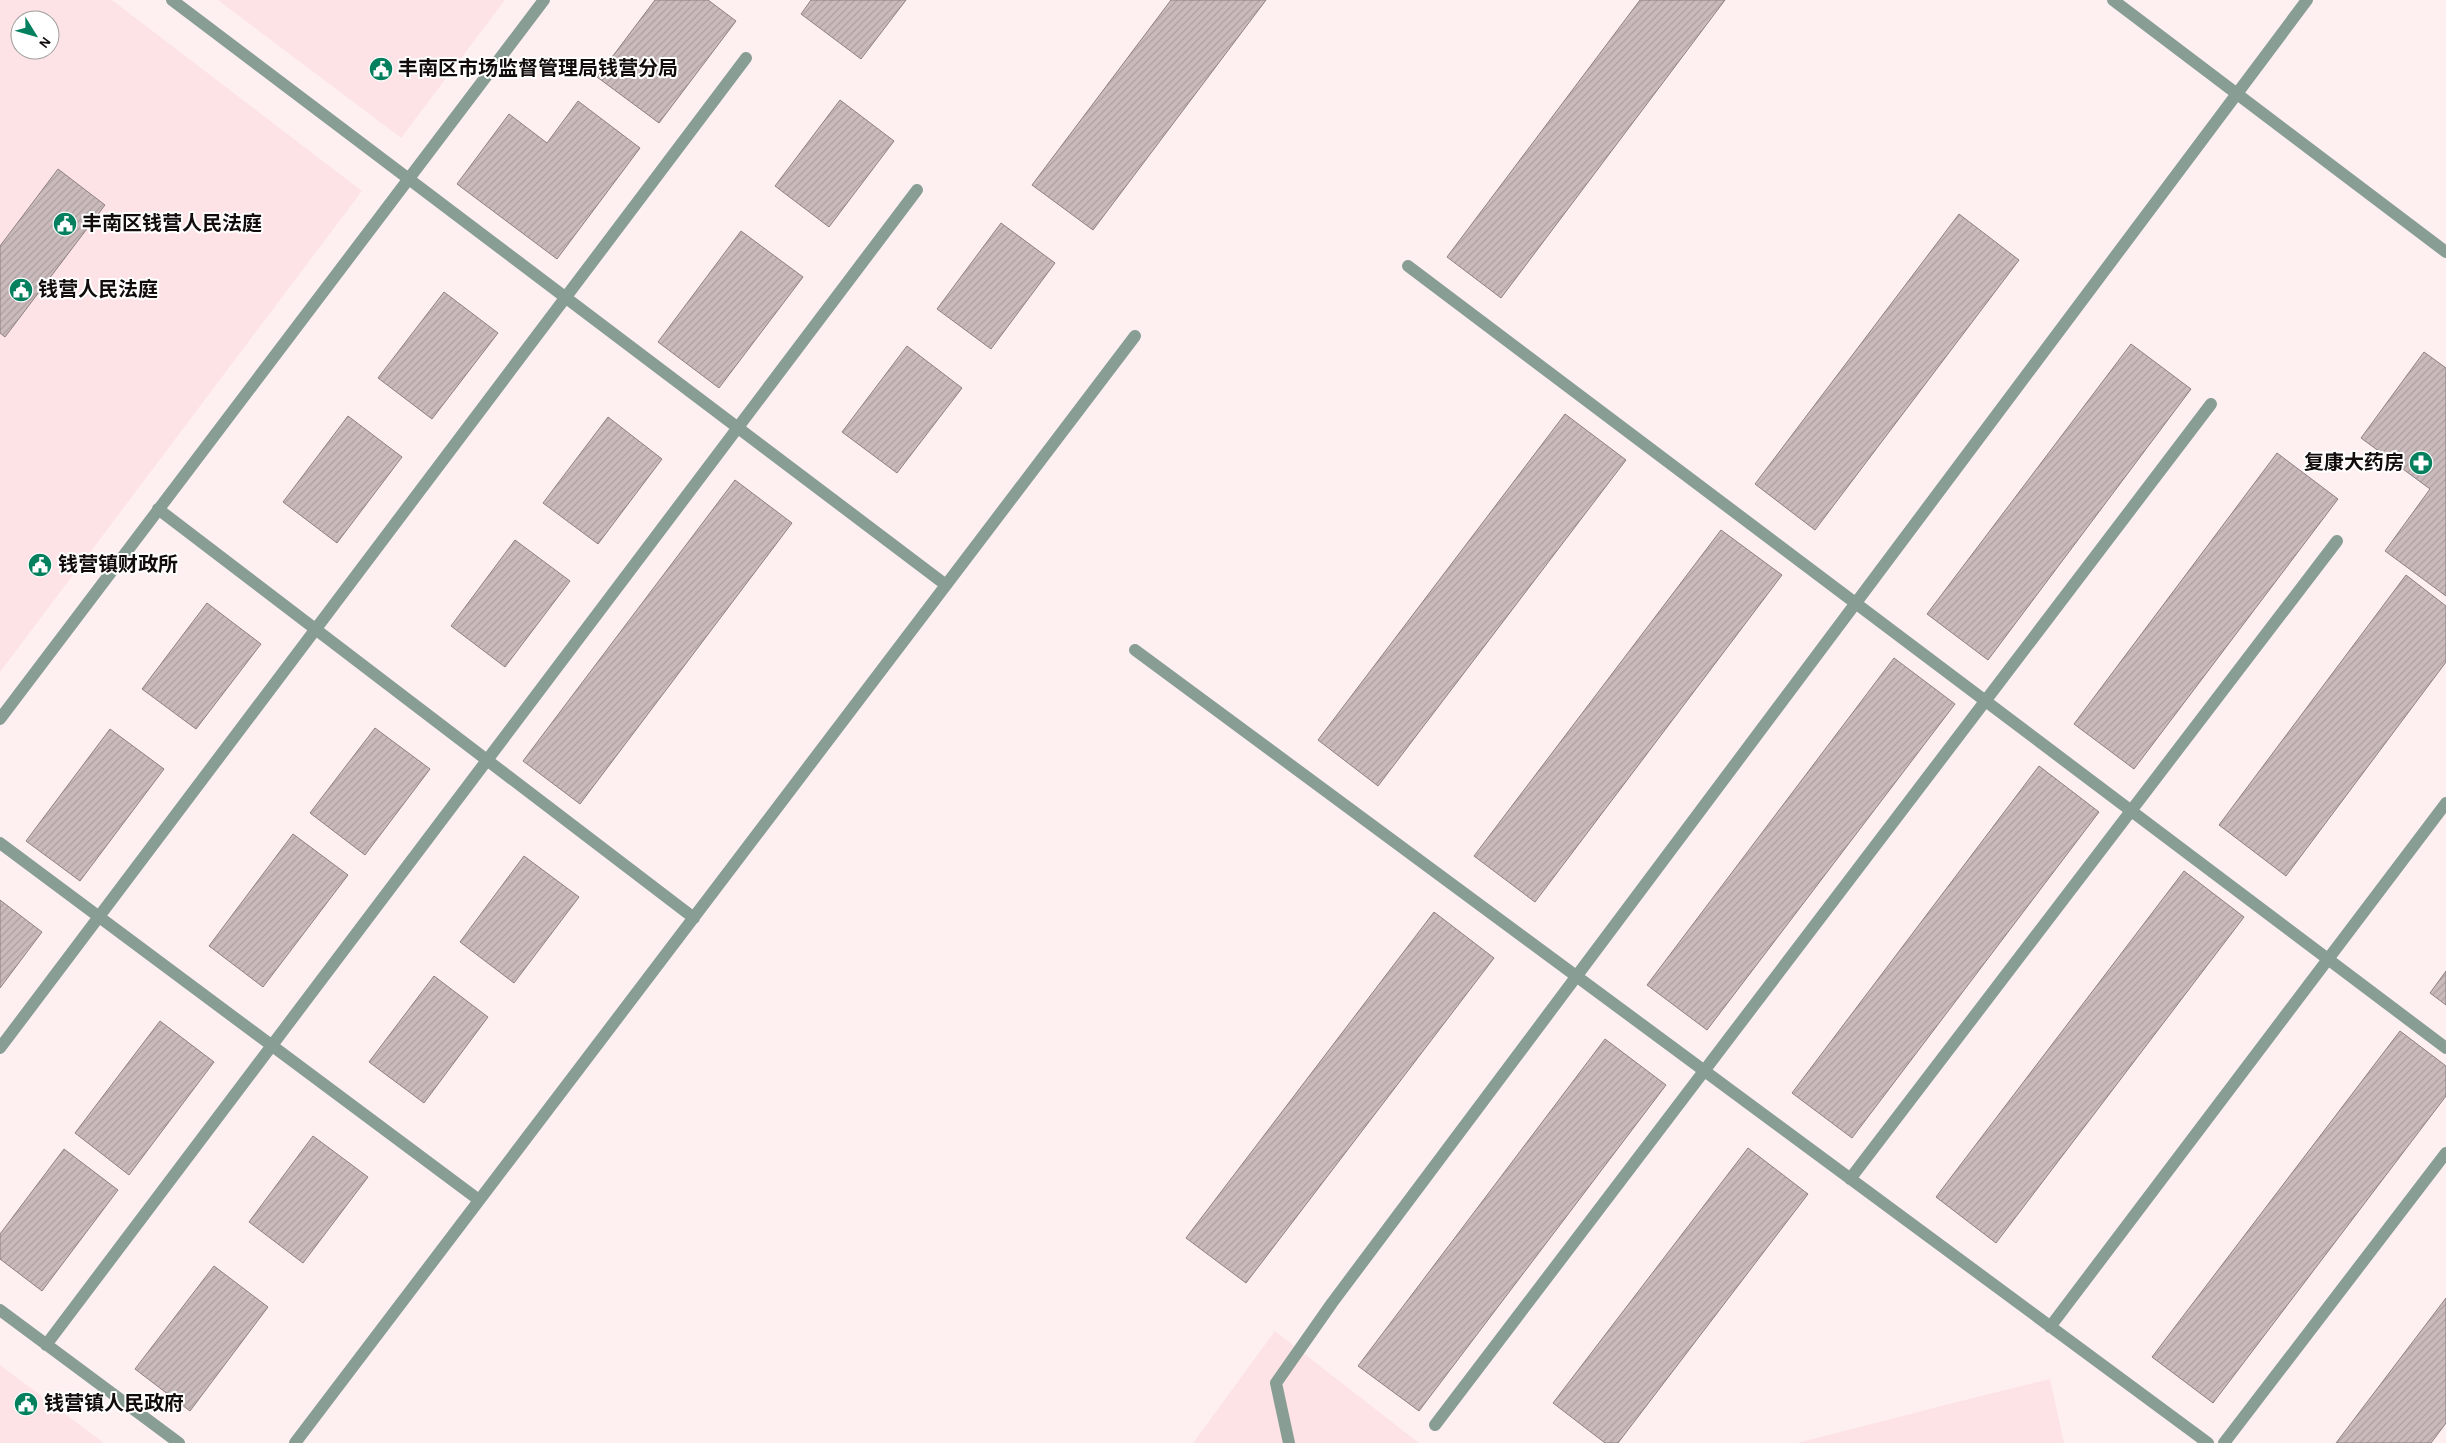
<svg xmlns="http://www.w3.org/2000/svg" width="2446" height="1443" viewBox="0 0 2446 1443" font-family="'Alegreya Sans','Noto Sans SC',sans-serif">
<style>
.built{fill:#fde3e5;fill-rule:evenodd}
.building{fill:url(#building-hatch);stroke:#8f8081}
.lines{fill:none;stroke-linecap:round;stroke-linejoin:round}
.minor{stroke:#889e94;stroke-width:12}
.labels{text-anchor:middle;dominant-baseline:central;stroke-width:4;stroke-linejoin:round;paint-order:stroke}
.poi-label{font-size:20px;font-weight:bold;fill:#120c0d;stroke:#fff;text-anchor:start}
</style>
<defs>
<pattern id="building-hatch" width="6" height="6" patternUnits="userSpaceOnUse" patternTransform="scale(1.25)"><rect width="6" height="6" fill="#cababb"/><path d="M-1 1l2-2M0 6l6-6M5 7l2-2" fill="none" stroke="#ac9fa0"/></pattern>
</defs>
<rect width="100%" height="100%" fill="#fef0f1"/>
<path class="built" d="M0,0H112L362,191L0,672ZM20,20H50V50H20Z
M218,0H505L401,138Z
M1275,1331L1419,1443H1193Z
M0,1365L104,1443H0Z
M2050,1379L2064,1443H1797L1957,1402Z"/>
<path class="building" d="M655,0H708L736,21L659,123L597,77Z
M811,0H906L861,59L801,14Z
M1171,0H1266L1093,230L1032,185Z
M1640,0H1725L1501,298L1447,257Z
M840,100L894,141L829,227L775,186Z
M578,101L640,148L557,259L457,184L509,114L547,143Z
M58,169L105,205L5,337L0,333V246Z
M1959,214L2019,260L1815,530L1755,484Z
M1001,223L1055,263L991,349L937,309Z
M741,231L803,277L719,388L658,342Z
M444,292L498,333L432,419L378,378Z
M2131,344L2191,389L1988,660L1927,614Z
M907,346L962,388L897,473L842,432Z
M2424,352L2446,368V596L2385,551L2430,489L2361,438Z
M1565,414L1626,460L1378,786L1318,740Z
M348,416L402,457L337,543L283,502Z
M608,417L662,459L598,544L543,503Z
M2277,453L2338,499L2134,769L2074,724Z
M735,480L792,523L580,804L523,761Z
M1721,530L1782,575L1535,902L1474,856Z
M515,540L570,581L505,667L451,626Z
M2406,575L2446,606V662L2286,876L2219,825Z
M207,603L261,644L196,729L142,689Z
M1894,658L1955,704L1707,1030L1647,985Z
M375,728L430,769L365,855L310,813Z
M110,729L164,769L80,881L26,841Z
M2039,766L2099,812L1852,1138L1792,1093Z
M293,834L348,875L263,987L209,946Z
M524,856L579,897L514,983L460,942Z
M2184,871L2244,917L1996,1243L1936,1197Z
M0,900L42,932L0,988Z
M1434,912L1494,958L1246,1283L1186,1238Z
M2446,971V1005L2430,993Z
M434,976L488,1017L424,1103L369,1062Z
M160,1021L214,1062L129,1175L75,1133Z
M2400,1031L2446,1066V1096L2213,1403L2152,1357Z
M1605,1039L1666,1085L1419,1411L1358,1366Z
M313,1136L368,1177L303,1263L249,1222Z
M1748,1148L1808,1194L1618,1443H1605L1553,1403Z
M64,1149L118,1190L42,1291L0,1259V1234Z
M214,1266L268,1307L190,1411L135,1369Z
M2446,1298V1423L2431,1443H2336Z"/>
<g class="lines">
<path class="minor" d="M172,0L946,585
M2113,0L2446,252
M1408,266L2446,1048
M158,509L694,918
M1135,650L2208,1443
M0,719L544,0
M0,843L479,1200
M0,1048L746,58
M1850,1179L2337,541
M0,1310L179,1443
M2050,1327L2446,803
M46,1345L917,190
M1435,1425L2211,404
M295,1443L1135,336
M1289,1443L1276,1383L1332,1303L2307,0
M2224,1443L2446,1153"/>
</g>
<defs>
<g id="civic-disc" transform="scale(1.25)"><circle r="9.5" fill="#05805f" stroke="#fff"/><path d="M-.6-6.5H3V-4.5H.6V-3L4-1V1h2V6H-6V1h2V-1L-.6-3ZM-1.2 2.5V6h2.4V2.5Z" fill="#fff"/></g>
<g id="pharmacy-disc" transform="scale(1.25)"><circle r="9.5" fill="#05805f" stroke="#fff"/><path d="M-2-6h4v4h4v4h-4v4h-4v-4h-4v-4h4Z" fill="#fff"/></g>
</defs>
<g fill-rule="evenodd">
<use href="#civic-disc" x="381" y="69"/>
<use href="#civic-disc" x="65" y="224"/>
<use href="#civic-disc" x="21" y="290"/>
<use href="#pharmacy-disc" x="2421" y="463"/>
<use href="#civic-disc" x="40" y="565"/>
<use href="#civic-disc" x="26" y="1404"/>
</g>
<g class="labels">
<g class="poi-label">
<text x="398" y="69">丰南区市场监督管理局钱营分局</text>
<text x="82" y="224">丰南区钱营人民法庭</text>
<text x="38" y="290">钱营人民法庭</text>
<text x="2404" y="463" text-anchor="end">复康大药房</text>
<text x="58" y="565">钱营镇财政所</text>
<text x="44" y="1404">钱营镇人民政府</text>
</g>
</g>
<g transform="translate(35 35) rotate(127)"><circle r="24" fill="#ffffff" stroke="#a09e9e"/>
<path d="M0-4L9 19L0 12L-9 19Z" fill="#05805f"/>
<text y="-8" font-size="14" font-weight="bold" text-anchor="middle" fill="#120c0d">N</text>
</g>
</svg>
